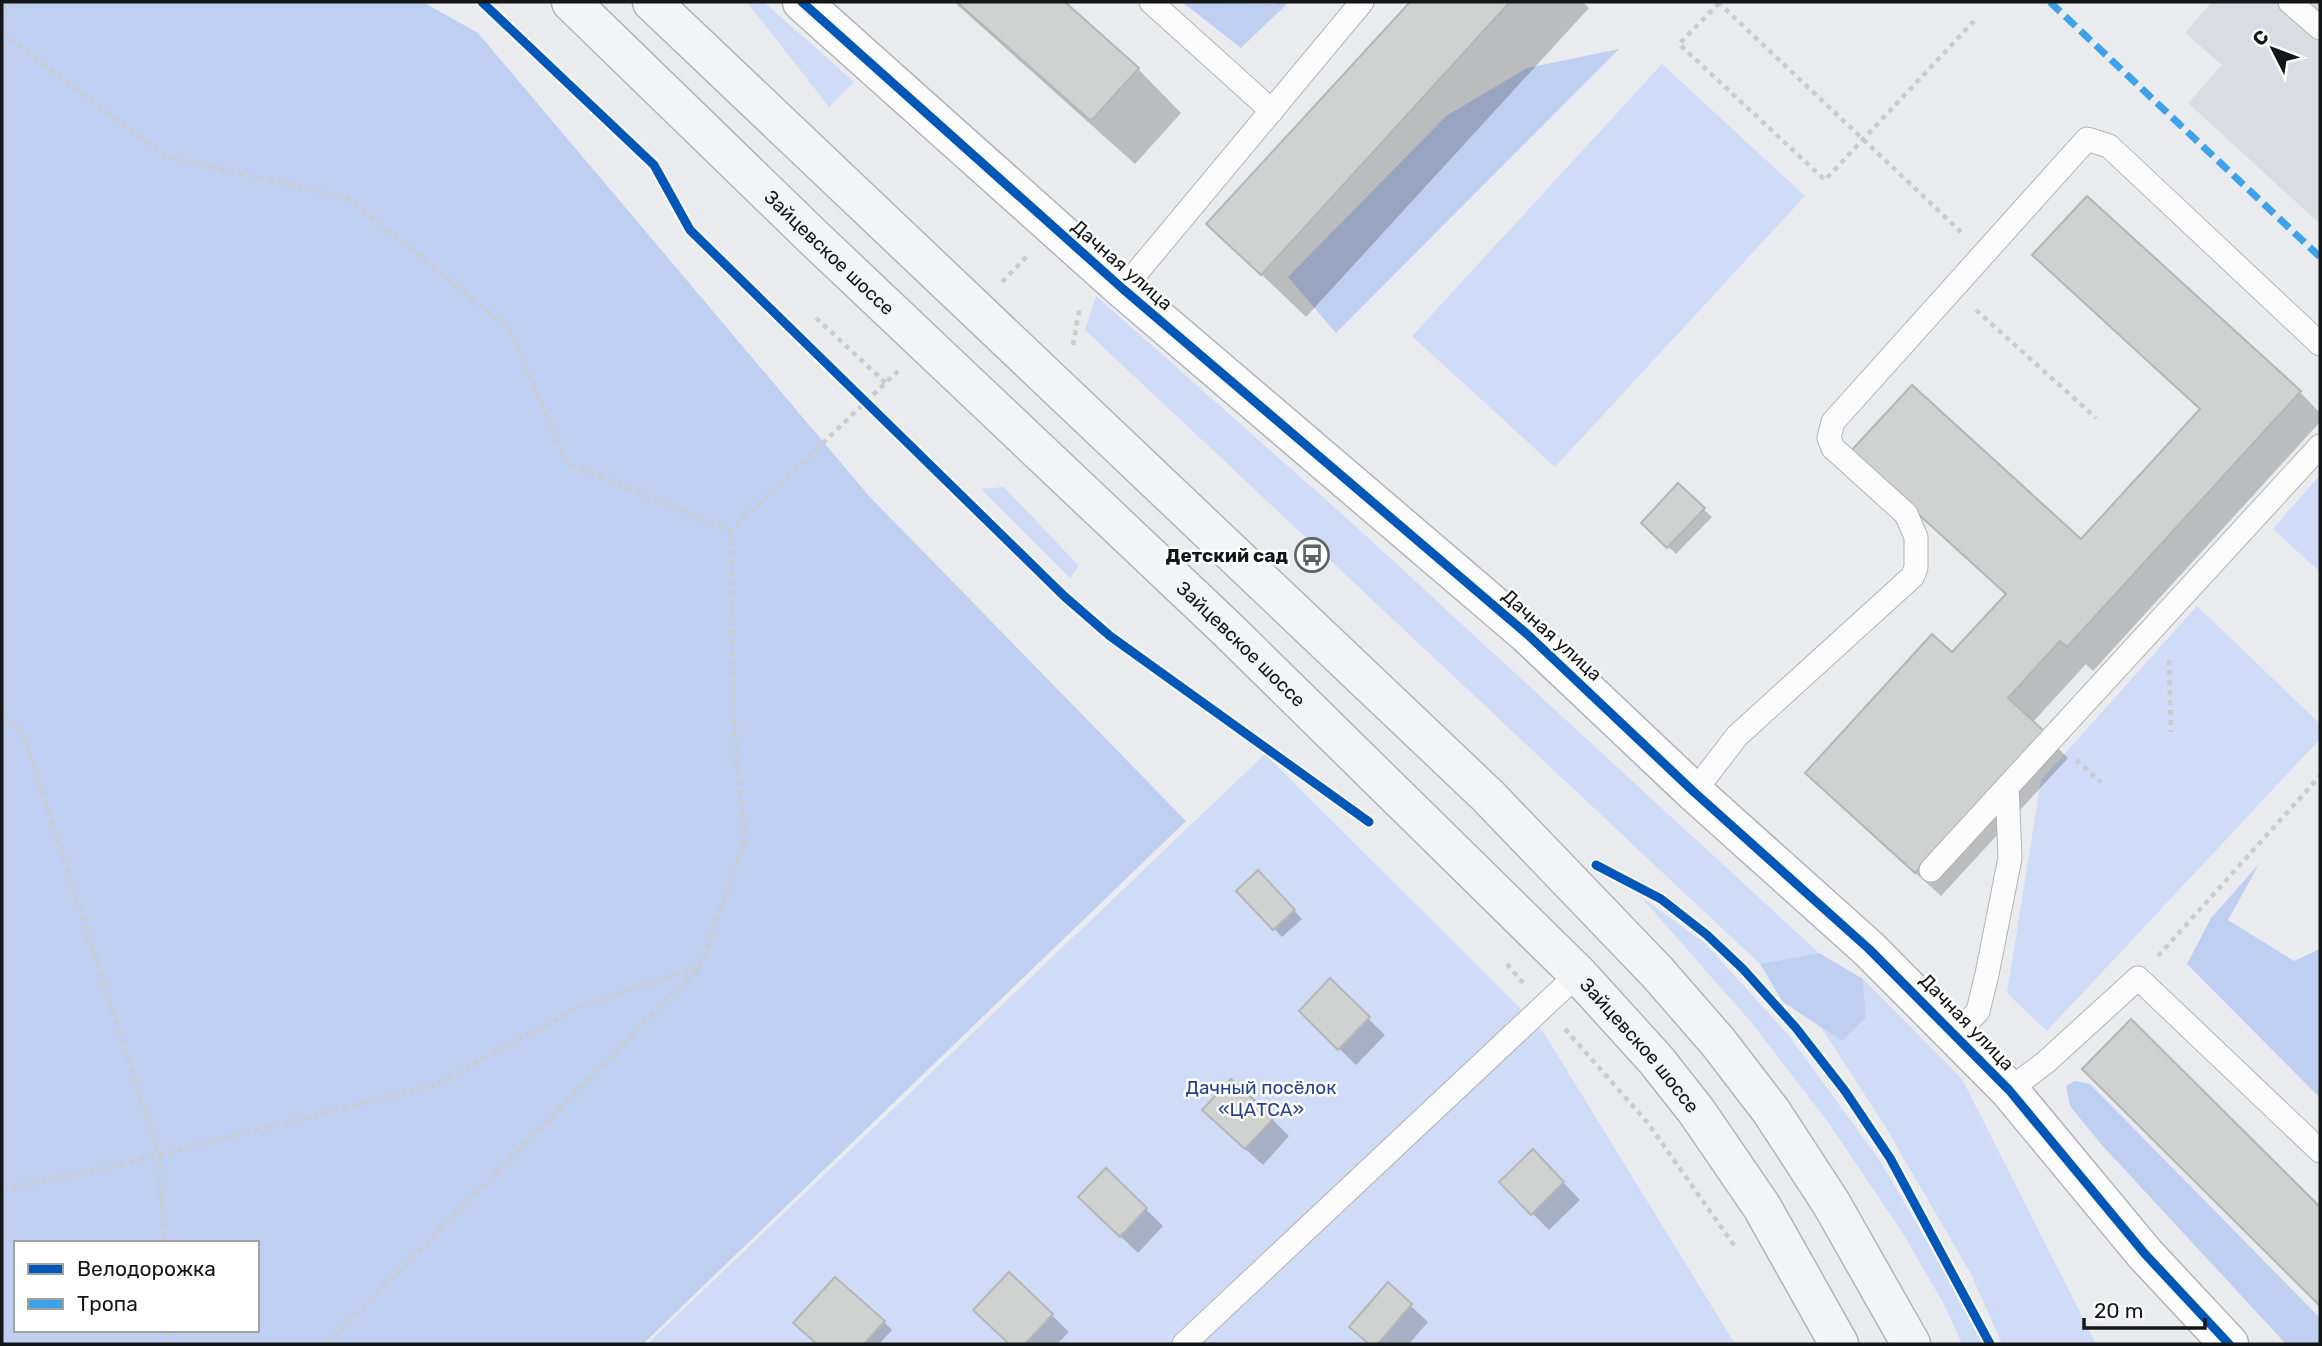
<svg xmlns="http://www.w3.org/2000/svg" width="2322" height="1346" viewBox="0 0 2322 1346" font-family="Rubik,sans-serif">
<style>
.built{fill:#d9dde3}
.green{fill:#cfdcf7}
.forest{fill:#bfcff2;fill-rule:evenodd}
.shadow{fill:#0003}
.building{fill:#d0d1d1;stroke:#b4b5b5;stroke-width:2}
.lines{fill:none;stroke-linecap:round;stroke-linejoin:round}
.lane-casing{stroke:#b2b3b5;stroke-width:25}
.street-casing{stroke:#b2b3b5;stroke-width:41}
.secondary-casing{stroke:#b2b3b5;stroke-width:41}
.path{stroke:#cbcbcb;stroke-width:4.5;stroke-dasharray:5 5;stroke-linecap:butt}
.lane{stroke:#fcfcfc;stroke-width:23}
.street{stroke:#fcfcfc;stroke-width:38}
.secondary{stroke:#f2f4f7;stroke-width:38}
.quiet{stroke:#3da2ea;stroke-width:7;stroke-dasharray:14 7;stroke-linecap:butt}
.cycleway-casing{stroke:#fff;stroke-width:13}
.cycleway{stroke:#0057b8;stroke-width:9}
.labels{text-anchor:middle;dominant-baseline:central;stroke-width:5;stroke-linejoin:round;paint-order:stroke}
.street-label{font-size:19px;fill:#151617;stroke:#fff}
.poi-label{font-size:19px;font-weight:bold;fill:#151617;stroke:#fff;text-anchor:end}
.park-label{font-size:19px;fill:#233f97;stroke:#fff}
</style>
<rect width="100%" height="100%" fill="#e9ebee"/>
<path class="built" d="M2212,2H2320V224L2188,103L2222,65L2185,33Z"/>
<path class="green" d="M747,2H764L854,82L829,107Z
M1662,64L1805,196L1555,467L1412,336Z
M1096,296L1351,522L1819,953L1760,964L1085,330Z
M2320,475V572L2273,529Z
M1004,487L1079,566L1070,578L981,489Z
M2197,606L2320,724V739L2047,1031L2007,993L2041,780Z
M1265,754L1542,1030L1735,1344H647Z
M1640,896L1706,944L1790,1037L1880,1161L1964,1305L1983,1344H1962L1945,1306L1902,1232L1828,1122L1751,1022Z
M1863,979L1962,1079L2096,1344H2002L1971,1274L1885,1126L1821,1027L1842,1041L1866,1018Z"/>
<path class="forest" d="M2,2H423L478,33L869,496L1186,821L643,1344H2ZM16,1243H257V1330H16Z
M1182,2L1274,4L1275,2H1289L1241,48Z
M1619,49L1336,333L1288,277L1446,116L1527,68Z
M2259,864L2228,920L2294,961L2320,949L2319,1097L2187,964L2211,918Z
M1819,953L1863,979L1866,1018L1842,1041L1783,1002L1760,964Z
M2075,1081L2090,1084L2320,1318V1344H2286L2101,1144L2070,1106L2066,1086Z"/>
<path class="shadow" d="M954,2H1062L1138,69L1181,113L1135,164Z
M1412,2H1583L1589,8L1306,317L1209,224Z
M2087,198L2300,392L2320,413V422L2093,671L2086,664L2032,723L2068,758L1941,896L1833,798L1952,654L2007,595L1878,477L2081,542L2201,410L2034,255Z
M1678,486L1712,517L1676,554L1643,523Z
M1258,872L1302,919L1282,937L1239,891Z
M1330,981L1385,1035L1356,1065L1301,1011Z
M1272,1119L1289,1136L1263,1165L1221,1127Z
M1533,1151L1580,1200L1549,1230L1501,1182Z
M1106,1171L1163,1226L1138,1253L1097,1214Z
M1009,1274L1069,1332L1057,1344H1011L976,1309Z
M1388,1285L1428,1322L1409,1344H1370L1352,1326Z
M884,1322L892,1330L879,1344H818L804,1331Z"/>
<path class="building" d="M957,2H1065L1139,68L1091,121Z
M1410,2H1510L1261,275L1206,224Z
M2087,196L2301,391L2067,647L2060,641L2008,698L2044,731L1915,873L1805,773L1932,634L1952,652L2006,594L1850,452L1912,385L2081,539L2200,409L2032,255Z
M1678,483L1705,508L1667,548L1641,523Z
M1258,870L1295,910L1273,930L1236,891Z
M1330,978L1370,1017L1338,1050L1299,1011Z
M2131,1019L2320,1207V1306L2082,1069Z
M1231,1079L1274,1118L1245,1149L1202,1110Z
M1533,1149L1564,1182L1531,1215L1499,1182Z
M1106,1168L1147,1208L1120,1237L1078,1197Z
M1009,1272L1053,1314L1025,1344H1009L973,1310Z
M835,1277L885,1321L864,1344H817L793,1323Z
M1388,1282L1412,1304L1378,1344H1369L1349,1327Z"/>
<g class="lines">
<g class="lane-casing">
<path id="lane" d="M1151,2L1272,111
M2290,2L2320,28
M1123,289L1362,2
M1694,792L1737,736L1913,576L1916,567V537L1906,514L1833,448L1829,438L1833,422L2087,139L2109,146L2320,344
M1931,870L2320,446
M1957,1034L1978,1011L1987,974L2010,858L2007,787
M2009,1090L2046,1062L2138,978L2320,1151
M1184,1344L1578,974"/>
</g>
<g class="street-casing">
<path id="street" d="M802,2L1123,289L1527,634L1694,792L1869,949L2009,1090L2145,1254L2229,1344"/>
</g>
<g class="secondary-casing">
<g id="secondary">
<path id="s1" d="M571,2L814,238L1227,629L1578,974L1656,1060L1697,1112L1762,1207L1839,1344"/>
<path d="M652,2L1488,796L1657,972L1718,1042L1771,1111L1831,1203L1911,1344"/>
</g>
</g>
<path class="path" d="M1720,2L1719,3L1961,232
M1719,3L1679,44L1825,180L1974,21
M2,10L16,2
M2,33L165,156L347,198L509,328L567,463L731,531L898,371
M1002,282L1028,255
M1976,310L2096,418
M816,318L887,384
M1073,345L1080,306
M2169,660L2171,732
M2,714L23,733L159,1155L164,1243
M2076,760L2101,782
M2158,956L2320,776
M1507,964L1524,984
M1565,1029L1647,1122L1736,1248
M2,1189L112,1167L435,1085L577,1008L697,967
M169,1330V1344
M327,1344L700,966L745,842L734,729L731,531"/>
<use href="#lane" class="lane"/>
<use href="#street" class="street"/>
<use href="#secondary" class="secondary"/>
<path class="quiet" d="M2050,2L2320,257"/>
<g class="cycleway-casing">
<path id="cycleway" d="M482,2L654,165L690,230L1064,596L1110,636L1369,822
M802,2L1123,289L1527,634L1694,792L1869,949L2009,1090L2145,1254L2229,1344
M1596,865L1661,899L1707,935L1743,969L1796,1028L1845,1091L1890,1158L1990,1344"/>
</g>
<use href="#cycleway" class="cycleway"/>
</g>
<defs>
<g id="bus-ring" transform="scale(1.75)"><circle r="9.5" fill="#fff" stroke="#5f6162" stroke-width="1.5"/><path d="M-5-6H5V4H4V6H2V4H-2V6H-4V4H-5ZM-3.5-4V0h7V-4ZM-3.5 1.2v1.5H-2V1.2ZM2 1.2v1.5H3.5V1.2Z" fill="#5f6162"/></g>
</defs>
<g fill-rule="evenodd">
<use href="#bus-ring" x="1312" y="555"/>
</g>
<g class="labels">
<g class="street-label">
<text stroke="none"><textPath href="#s1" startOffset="360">Зайцевское шоссе</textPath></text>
<text transform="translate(1122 265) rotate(41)">Дачная улица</text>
<text transform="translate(1552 635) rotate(42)">Дачная улица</text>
<text stroke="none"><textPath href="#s1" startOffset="928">Зайцевское шоссе</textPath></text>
<text transform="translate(1967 1022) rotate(46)">Дачная улица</text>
<text stroke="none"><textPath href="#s1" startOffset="1494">Зайцевское шоссе</textPath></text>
</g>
<g class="poi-label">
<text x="1288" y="555">Детский сад</text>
</g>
<g class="park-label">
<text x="1261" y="1087">Дачный посёлок<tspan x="1261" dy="22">«ЦАТСА»</tspan></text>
</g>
</g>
<rect width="2322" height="1346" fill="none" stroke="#151617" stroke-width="7"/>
<rect x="14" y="1241" width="245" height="91" fill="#ffffff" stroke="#a1a2a2" stroke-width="2"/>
<rect x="28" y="1264" width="35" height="10" fill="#0057b8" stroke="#a1a2a2" stroke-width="2"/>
<text x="77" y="1276" font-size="21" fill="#151617">Велодорожка</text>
<rect x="28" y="1299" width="35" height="10" fill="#3da2ea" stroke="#a1a2a2" stroke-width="2"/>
<text x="77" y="1311" font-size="21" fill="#151617">Тропа</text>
<g transform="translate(2273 49) rotate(312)" stroke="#ffffff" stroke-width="5" paint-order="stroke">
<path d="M0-5L12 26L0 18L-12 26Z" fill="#151617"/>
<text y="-10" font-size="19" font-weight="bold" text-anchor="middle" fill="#151617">С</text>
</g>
<path d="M2084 1318v10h121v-10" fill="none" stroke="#151617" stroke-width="3.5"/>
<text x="2094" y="1318" font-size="21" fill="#151617" stroke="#ffffff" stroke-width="5" paint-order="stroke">20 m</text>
</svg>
